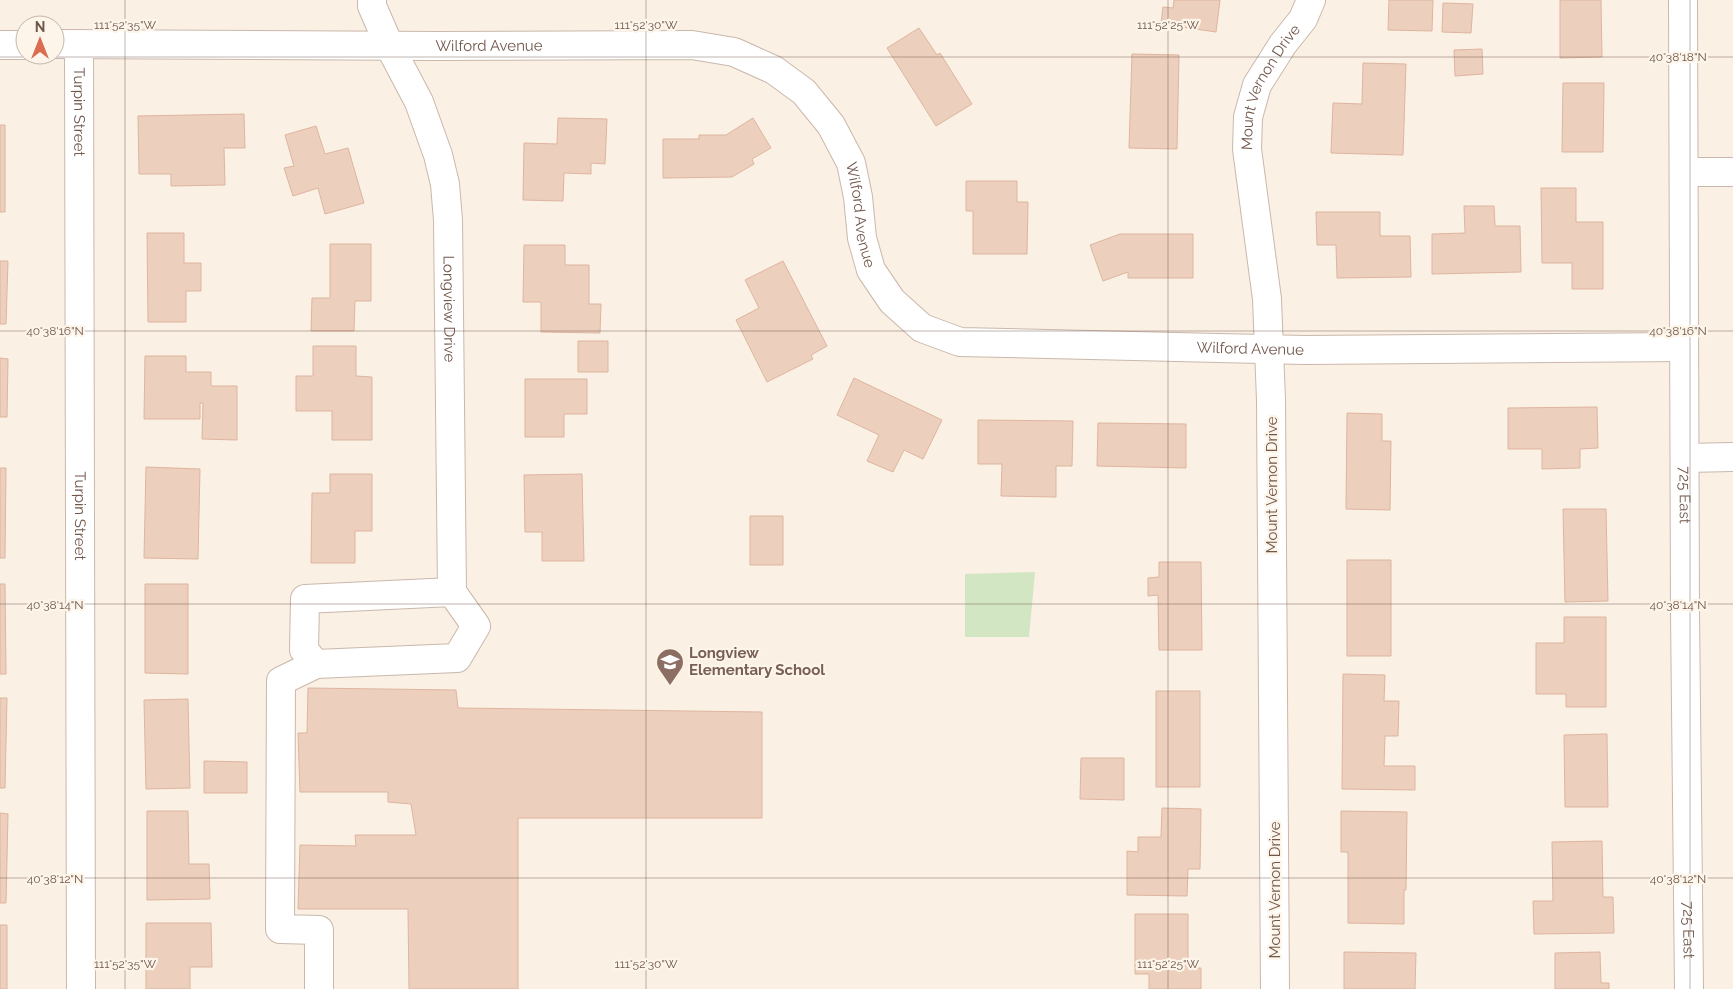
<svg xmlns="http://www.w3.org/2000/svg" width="1733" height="989" viewBox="0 0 1733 989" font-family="Raleway,sans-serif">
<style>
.green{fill:#d2e6c3}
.building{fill:#edcfbd;stroke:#deb59f}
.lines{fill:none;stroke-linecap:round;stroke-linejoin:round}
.minor-casing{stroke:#cab8ab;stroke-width:30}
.minor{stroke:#fff;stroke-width:28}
.ticks{fill:none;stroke:#70574c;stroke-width:1;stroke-opacity:0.45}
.labels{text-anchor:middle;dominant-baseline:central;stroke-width:4.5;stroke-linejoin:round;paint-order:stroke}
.street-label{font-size:15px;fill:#70574c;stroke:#fdf5e9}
.education-label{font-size:15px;font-weight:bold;fill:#785e54;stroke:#fdf5e9;text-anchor:start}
.ticks-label{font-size:12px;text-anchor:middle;fill:#70574c;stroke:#fdf5e9;stroke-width:4.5;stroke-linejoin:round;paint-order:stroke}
</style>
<rect width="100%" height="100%" fill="#faf0e3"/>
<path class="green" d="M1035,572L1029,637H965V574Z"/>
<path class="building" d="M1174,0H1220L1216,32L1161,24L1163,7L1173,8Z
M1389,0H1433L1432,31L1388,30Z
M1560,0H1601L1602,57L1560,58Z
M1443,3L1473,4L1471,33L1442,32Z
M919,28L937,55L940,53L972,104L936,126L887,48Z
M1482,49L1483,74L1455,76L1454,50Z
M1132,54L1179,55L1177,149L1129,148Z
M1363,63L1406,64L1403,155L1331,153L1333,103L1362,104Z
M1563,83H1604L1603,152H1562Z
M244,114L245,148H224L225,185L171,186V174H139L138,116Z
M558,118L607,119L605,164L591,163V174L564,173L563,201L523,200L524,143L557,144Z
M753,118L771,148L752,159L754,164L732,177L663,178V139H699V135H726Z
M0,125H5V212H0Z
M316,126L325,154L348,148L364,203L325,214L318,188L293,196L284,168L294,166L285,135Z
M966,181H1017V202H1028L1027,254H973V211H966Z
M1541,188H1576V222H1603V289H1572V263H1542Z
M1464,206H1494L1495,226H1520L1521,272L1432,274V234L1465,233Z
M1316,212H1380V236H1410L1411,277L1337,278L1336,245H1317Z
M147,233H184V263H201V291H186V322H148Z
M1120,234H1193V278H1128V272L1103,281L1090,245Z
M330,244H371V301H355L354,331H311L312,298H330Z
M524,245H565V265H589V304H601L600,333L541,332V302H523Z
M0,261H8L6,324H0Z
M783,261L827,346L811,355L813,359L767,382L736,320L759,308L745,280Z
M578,341H608V372H578Z
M313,346H356V376L372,377V440H332V411H296V376H313Z
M145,356H186V372H211V386H237V440L202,439L203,403H200V419H144Z
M0,358L8,359L7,417H0Z
M854,378L942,420L923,459L904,450L893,472L867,461L879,435L837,415Z
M525,379H587V414H564V437H525Z
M1597,407L1598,448L1580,449V468L1542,469V449H1508V408Z
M1347,413L1382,414V441H1391L1390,510L1346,509Z
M978,420L1073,421L1072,466H1056V497L1001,496L1002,464H978Z
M1098,423L1186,424V468L1097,466Z
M146,467L200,469L198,559L144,558Z
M0,468H6L5,558H0Z
M330,474H372V531H355V563H311L312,493H330Z
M582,474L584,561H542V532H525L524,475Z
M1563,509H1606L1608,601L1565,602Z
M750,516H783V565H750Z
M1347,560H1391V656H1347Z
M1159,562H1201L1202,650H1159L1158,595L1148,596V578L1159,577Z
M0,584H5L6,674H0Z
M145,584H188V674L145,673Z
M1564,617H1606V707H1566V694H1536V643H1564Z
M1343,674L1385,675L1384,701H1399L1398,736H1385L1384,766H1415V790L1342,789Z
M308,688L456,690L458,708L762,712V818H518V989H409L408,909H298L300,845L356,846L355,835H416L411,804L388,802V792H300L298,733H307Z
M1156,691H1200V787H1156Z
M0,698H7L5,788H0Z
M188,699L190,788L146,789L144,700Z
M1607,734L1608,807H1565L1564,735Z
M1081,758H1124V800L1080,799Z
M204,761L247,762V793H204Z
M1162,808L1201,809L1200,869H1188L1187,896L1127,895V851L1138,852V837H1161Z
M147,811H188L189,864H209L210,899L147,900Z
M1341,811L1407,812L1406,890H1404V924L1348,923V852H1341Z
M0,813L8,814L6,903H0Z
M1602,841L1603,897H1613L1614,933L1534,934L1533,901H1553L1552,842Z
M1135,914H1188V968H1201V989H1149V974H1135Z
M146,923H211L212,967H190V989H146Z
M0,925H7V989H0Z
M1344,952L1416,953L1415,989H1344Z
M1600,952L1601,983H1609V989H1555V953Z"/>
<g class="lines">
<g class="minor-casing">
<g id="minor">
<path id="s1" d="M372,0V6L389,45L419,102L438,155L445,184L448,220L452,592L476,626L457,658L316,664L304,650L305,599L452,592"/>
<path id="s2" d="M1683,0L1685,612L1689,989"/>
<path id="s3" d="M55,44L438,46L692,45L734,52L774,70L804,92L831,125L851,163L858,197L862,238L871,270L892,301L922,328L960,342L1305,350L1684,347"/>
<path id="s4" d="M79,44L81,989"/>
<path d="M0,45H25"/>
<path d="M1684,172H1733"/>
<path d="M1685,458L1733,457"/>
<path d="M316,664L281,681L280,929L319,930V989"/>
<path id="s5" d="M1275,989L1271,400L1267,299L1247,149L1248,117L1257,85L1283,44L1303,19L1311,0"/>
</g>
</g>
<use href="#minor" class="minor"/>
</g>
<path class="ticks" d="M125,0V989M646,0V989M1168,0V989M1690,0V989M0,57H1733M0,331H1733M0,604H1733M0,878H1733"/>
<defs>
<g id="school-pin" transform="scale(1.4375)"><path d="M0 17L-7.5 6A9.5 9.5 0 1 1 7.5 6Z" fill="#8d6e63" stroke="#fdf5e9"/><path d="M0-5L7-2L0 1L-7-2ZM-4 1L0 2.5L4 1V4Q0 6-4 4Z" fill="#fff"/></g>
</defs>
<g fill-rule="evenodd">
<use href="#school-pin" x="670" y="662"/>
</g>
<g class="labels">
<g class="street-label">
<text stroke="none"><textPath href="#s3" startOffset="434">Wilford Avenue</textPath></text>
<text stroke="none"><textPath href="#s5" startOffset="909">Mount Vernon Drive</textPath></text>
<text stroke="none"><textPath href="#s4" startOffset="68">Turpin Street</textPath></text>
<text stroke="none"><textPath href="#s3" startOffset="899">Wilford Avenue</textPath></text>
<text stroke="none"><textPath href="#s1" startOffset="324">Longview Drive</textPath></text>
<text stroke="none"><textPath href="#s3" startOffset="1364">Wilford Avenue</textPath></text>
<text transform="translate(1272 485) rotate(-90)">Mount Vernon Drive</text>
<text stroke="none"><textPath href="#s2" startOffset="495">725 East</textPath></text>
<text stroke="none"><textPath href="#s4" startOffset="472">Turpin Street</textPath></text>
<text transform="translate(1275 890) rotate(-90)">Mount Vernon Drive</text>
<text stroke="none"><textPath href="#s2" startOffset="930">725 East</textPath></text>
</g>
<g class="education-label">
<text x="689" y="653">Longview<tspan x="689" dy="17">Elementary School</tspan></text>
</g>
</g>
<g class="ticks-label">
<text x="125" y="29">111°52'35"W</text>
<text x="646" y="29">111°52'30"W</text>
<text x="1168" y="29">111°52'25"W</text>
<text x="1678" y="61">40°38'18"N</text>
<text x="55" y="335">40°38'16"N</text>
<text x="1678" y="335">40°38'16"N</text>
<text x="55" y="609">40°38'14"N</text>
<text x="1678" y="609">40°38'14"N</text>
<text x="55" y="883">40°38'12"N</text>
<text x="1678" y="883">40°38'12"N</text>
<text x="125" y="968">111°52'35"W</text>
<text x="646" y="968">111°52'30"W</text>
<text x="1168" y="968">111°52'25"W</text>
</g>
<g transform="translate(40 40)"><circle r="24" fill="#fdf5e9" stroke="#c5b6aa"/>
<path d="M0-4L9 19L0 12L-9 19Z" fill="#da6c52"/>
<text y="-8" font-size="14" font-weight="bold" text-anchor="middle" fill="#70574c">N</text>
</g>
</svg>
